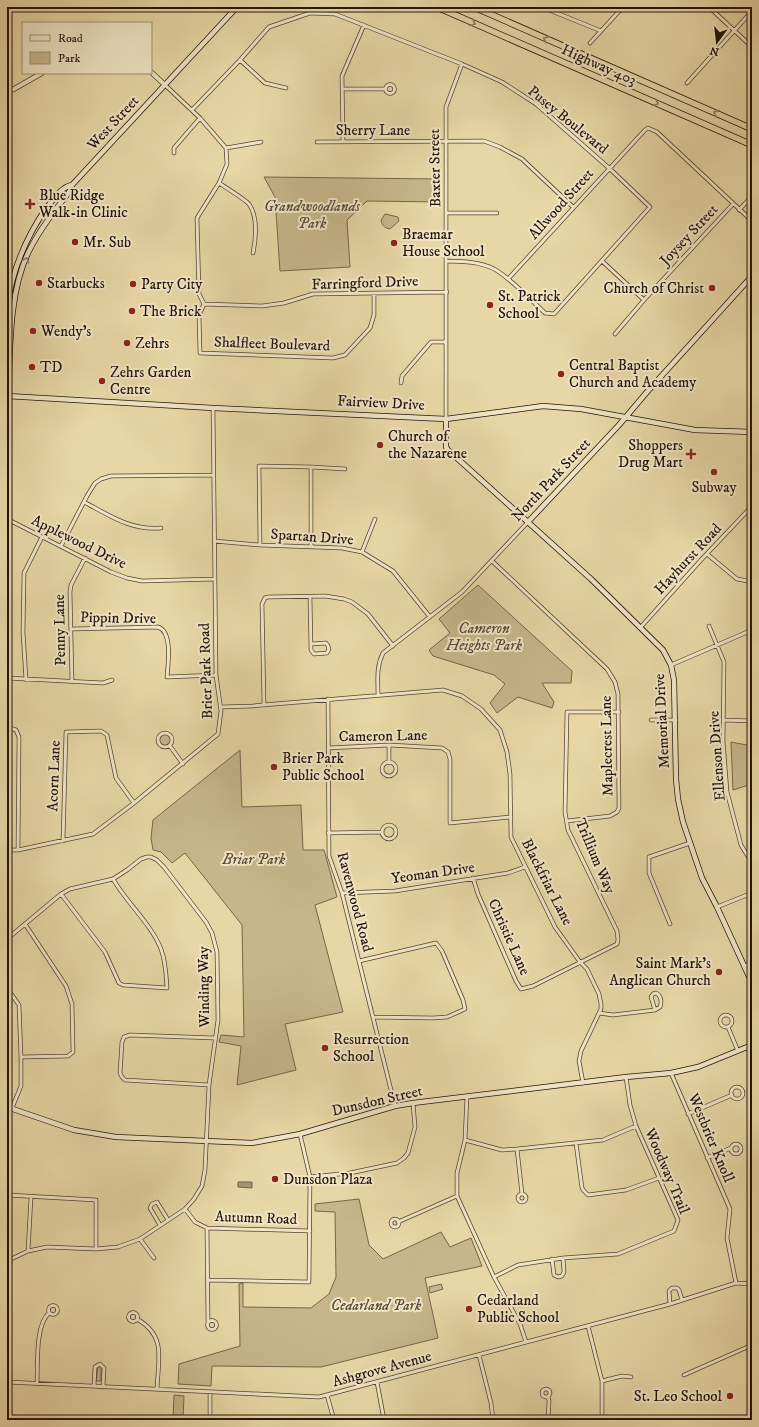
<svg xmlns="http://www.w3.org/2000/svg" width="759" height="1427" viewBox="0 0 759 1427" font-family="'IM FELL DW Pica',serif">
<style>
.green{fill:#c7b68c;stroke:#75644c}
.water{fill:#a59472;stroke:#716049}
.lines{fill:none;stroke-linecap:round;stroke-linejoin:round}
.minor-casing{stroke:#544432;stroke-width:4.5}
.tertiary-casing{stroke:#544432;stroke-width:5.5}
.secondary-casing{stroke:#23130c;stroke-width:6}
.motorway-casing{stroke:#23130c;stroke-width:7}
.minor{stroke:#f0e5c5;stroke-width:3}
.tertiary{stroke:#f0e5c5;stroke-width:4}
.secondary{stroke:#f0e5c5;stroke-width:4.5}
.motorway{stroke:#e8d7a6;stroke-width:5.5}
.oneway{stroke:#8f7f61}
.oneway2{stroke:#948672}
.poi-dot{fill:#8f2418;stroke:#f0e5c5;stroke-width:1.5}
.labels{text-anchor:middle;dominant-baseline:central;stroke-width:4;stroke-linejoin:round;paint-order:stroke}
.street-label{font-size:15px;fill:#23130c;stroke:#f0e5c5}
.poi-label{font-size:15px;fill:#23130c;stroke:#f0e5c5;text-anchor:start}
.park-label{font-size:15px;font-style:italic;fill:#5c4c39;stroke:#f0e5c5}
</style>
<rect width="100%" height="100%" fill="#e8d7a6"/>
<filter id="stains"><feTurbulence type="fractalNoise" baseFrequency=".005" numOctaves="4"/><feColorMatrix values="0 0 0 0 .2 0 0 0 0 .09 0 0 0 0 .02 0 0 0 .5 -.17"/></filter>
<radialGradient id="worn" r=".72"><stop offset=".6" stop-color="#630" stop-opacity="0"/><stop offset="1" stop-color="#630" stop-opacity=".3"/></radialGradient>
<path class="green" d="M264,177L439,179V202L367,201L347,220L350,267L280,271L275,197Z
M385,214L398,217L399,221L390,229C384,228 382,225 381,220Z
M478,585L572,671L571,683H542L554,702L552,708L518,697L497,713L490,703L505,684L494,675L433,656L429,650L450,633L439,619Z
M159 740a6 6 0 1 1 12 0a6 6 0 1 1-12 0Z
M731,742L752,746V784L733,790Z
M240,750L242,807L301,805L303,850H324L337,897L315,905L343,1012L285,1024L296,1070L237,1085L241,1046L219,1042L221,1035L244,1037L242,925L185,853L172,863L161,852L153,850L151,838L153,820Z
M359,1199L369,1245L383,1259L441,1232L450,1247L471,1238L482,1266L425,1278L438,1338L321,1367L212,1366L211,1386L178,1384L179,1364L240,1346L239,1284L243,1283V1307L311,1308L329,1294L336,1277L335,1212L315,1211V1204Z
M441,1284L443,1289L430,1293L429,1287Z
M98,1366H100L101,1368V1381H96Z
M174,1395L184,1396L183,1420H173Z"/>
<path class="water" d="M238,1182H252V1188L238,1187Z"/>
<g class="lines">
<g class="minor-casing">
<path id="minor" d="M542,7L601,31
M709,7L752,47
M590,43L623,7
M240,60L265,83L286,88
M687,83L752,11
M385.5 89a4.5 4.5 0 1 1 9 0a4.5 4.5 0 1 1-9 0Z
M165,85L200,118L226,148L227,164L219,183L197,218L199,294L204,304
M342,89H386
M192,110L240,60L269,27L310,13L335,14L462,64L502,82L536,104L609,168L650,207L554,314L545,313C531,300 515,283 499,272C484,261 463,262 446,261
M343,141L342,76L364,25
M317,142L484,141L500,147L522,159L573,207
M226,148L261,142
M174,153V148L200,118
M219,183C225,187 246,200 249,204C258,217 256,239 253,253
M739,210L752,196
M446,213H497
M602,261L644,300
M508,279L645,130L648,128L657,132L752,221
M204,304L199,315L200,353L333,358L345,355L370,328L374,315V294
M204,304L262,306L284,303L313,294L447,292
M615,334L644,300L733,204
M401,383L402,376L431,342H446
M446,419V107L462,64
M311,467V546
M84,502C109,515 131,531 161,528
M7,519L111,572L127,578L142,581L215,579
M214,541L260,545L342,548L362,552L393,571L430,617
M260,545L259,466L311,467L345,469
M61,546L87,496L95,483L101,479L111,476L213,475
M362,552L375,519
M707,554L737,579L748,581L752,579
M492,561L607,669L615,682L618,694L619,808L617,812L610,816L567,821
M310,597L311,650L314,654L327,653C330,649 329,646 326,643L311,644
M709,626L724,662L723,741L727,792L741,845L752,863
M640,628L701,560L752,506
M72,629L158,627C173,632 168,664 167,677L216,675
M671,665L752,630
M7,678L103,683L112,680
M26,680L23,632L24,573L42,537
M72,682L70,592L71,585L85,558
M378,695C378,680 376,667 383,653L462,592L528,522
M328,699L329,856L342,893L395,1106
M264,705L262,604L265,598L268,597L325,596L344,599L352,602L368,614L393,646
M221,707L252,706L443,690L462,696L481,709L500,730L507,752L510,774L511,837L555,927L580,962L587,969L599,994L601,1004V1009L581,1051L579,1061L583,1083
M651,720H676
M724,720L752,721
M7,727L16,730L19,737L18,850
M158 740a7 7 0 1 1 14 0a7 7 0 1 1-14 0Z
M389,745V763
M170,746L183,764
M328,748L389,745L442,748L448,752L450,759V823L511,817
M382 769a7 7 0 1 1 14 0a7 7 0 1 1-14 0Z
M382 832a7 7 0 1 1 14 0a7 7 0 1 1-14 0Z
M328,833L382,832
M63,841L66,732L101,731L107,735L116,778L134,803
M7,850H18L93,834L134,803L218,734L221,711L216,675L213,408
M473,878L478,894L516,981L521,989L533,986L617,944L618,940L617,931L568,830L565,812L567,712H619
M342,893L395,891L508,873L525,867
M61,894L105,952L119,983L123,985L167,988C166,975 166,962 161,949C152,925 126,902 113,879
M717,907L752,893
M670,924L649,873V857L690,843
M7,939L61,894L70,889L113,879L127,870L141,859L147,857H151L157,860L164,867L206,922L212,933L217,952L218,1020L209,1085L205,1170L202,1186L194,1199L185,1209L140,1239L118,1247L96,1249L47,1247L28,1251L7,1261
M359,961L436,943L442,951L463,1000L465,1009L447,1017L433,1018L373,1017
M745,966L752,963
M7,988L19,1005L21,1057V1086L12,1108
M599,1013L613,1015L655,1010L660,1007C662,1002 661,995 656,993L653,994L651,997L655,1010
M720 1021a6 6 0 1 1 12 0a6 6 0 1 1-12 0Z
M728,1027L738,1051
M21,1057L68,1056L73,1052L72,1004L66,986L25,924
M671,1073L730,1209L727,1238L736,1283
M209,1085L125,1080L122,1077L120,1073L122,1042L124,1037L130,1035L215,1038
M731 1093a6 6 0 1 1 12 0a6 6 0 1 1-12 0Z
M467,1096L465,1140L457,1173V1196L494,1277L520,1324L526,1342
M688,1114L732,1095
M465,1140L502,1150L517,1149L603,1140L636,1126
M576,1143L582,1188L584,1191L588,1195L626,1190L659,1178
M731 1149a5 5 0 1 1 10 0a5 5 0 1 1-10 0Z
M517,1149L522,1194
M707,1158L731,1148
M310,1177L350,1173L397,1163L404,1158L408,1153L415,1127L413,1103
M518 1198a4 4 0 1 1 8 0a4 4 0 1 1-8 0Z
M7,1195L96,1200V1249
M185,1209L195,1222L207,1228L310,1231
M391 1223a4 4 0 1 1 8 0a4 4 0 1 1-8 0Z
M398,1222L457,1196
M160,1225L150,1208L152,1204L157,1202L168,1220
M207,1228L208,1323
M140,1239L154,1258
M28,1251L31,1197
M552,1259L554,1275L558,1277L562,1276L564,1272L563,1258
M494,1277L518,1265L563,1258L618,1254L674,1231L678,1220L636,1126L630,1105L626,1077
M208,1280L309,1282L310,1177L300,1134
M670,1304L669,1291L672,1288H677L679,1290L682,1300
M48.5 1310a4.5 4.5 0 1 1 9 0a4.5 4.5 0 1 1-9 0Z
M128.5 1317a4.5 4.5 0 1 1 9 0a4.5 4.5 0 1 1-9 0Z
M137,1319C167,1336 158,1360 157,1389
M207.5 1325a4.5 4.5 0 1 1 9 0a4.5 4.5 0 1 1-9 0Z
M588,1326L602,1381V1420
M479,1355L491,1403L493,1420
M684,1375L752,1345
M602,1381L622,1376L631,1377
M7,1382L319,1397L670,1304L736,1283L752,1284
M377,1382L384,1420
M37,1383C38,1365 35,1325 49,1313
M94,1386L95,1367L100,1364L104,1368L103,1387
M542 1393a4 4 0 1 1 8 0a4 4 0 1 1-8 0Z
M327,1395L334,1420
M548,1397L549,1401L548,1420
M210,1420V1392
M423,1420L432,1418L439,1420"/>
</g>
<g class="tertiary-casing">
<path id="tertiary" d="M151,72L165,85
M7,91L14,89L42,73"/>
</g>
<g class="secondary-casing">
<path id="secondary" d="M7,307C12,271 26,237 47,207C54,199 61,187 72,185
M7,396L213,408L446,419L543,406L581,409L695,430L752,432
M7,416C11,365 6,297 29,251C40,229 55,210 70,191L72,185L237,7
M446,419V447L448,450L591,579L663,650L671,665L674,680L676,779L678,799L683,822L702,878L717,907L752,983
M528,522L619,425L647,392L752,276
M7,1107L74,1130L116,1137L252,1143L300,1134L395,1106L413,1103L626,1077L671,1073L698,1067L752,1045"/>
</g>
<g class="motorway-casing">
<path id="motorway" d="M437,7L752,145
M474,7L752,129"/>
</g>
<use href="#minor" class="minor"/>
<use href="#tertiary" class="tertiary"/>
<use href="#secondary" class="secondary"/>
<use href="#motorway" class="motorway"/>
</g>
<defs><path id="oneway-chevron" d="M-2-3.5L2.5 0L-2 3.5" fill="none" stroke-width="1.6" stroke-linecap="round" stroke-linejoin="round"/></defs>
<g class="oneway">
<use href="#oneway-chevron" transform="translate(473 23) rotate(24)"/>
<use href="#oneway-chevron" transform="translate(546 39) rotate(-156)"/>
<use href="#oneway-chevron" transform="translate(656 103) rotate(24)"/>
<use href="#oneway-chevron" transform="translate(716 113) rotate(-156)"/>
</g>
<use class="oneway2" href="#oneway-chevron" transform="translate(26 260) rotate(-71)"/>
<g class="poi-dot">
<path d="M28 198h4v4h4v4h-4v4h-4v-4h-4v-4h4z"/>
<circle cx="75" cy="242" r="4"/>
<circle cx="394" cy="243" r="4"/>
<circle cx="39" cy="283" r="4"/>
<circle cx="133" cy="284" r="4"/>
<circle cx="712" cy="288" r="4"/>
<circle cx="490" cy="305" r="4"/>
<circle cx="132" cy="311" r="4"/>
<circle cx="33" cy="331" r="4"/>
<circle cx="127" cy="343" r="4"/>
<circle cx="32" cy="367" r="4"/>
<circle cx="561" cy="374" r="4"/>
<circle cx="102" cy="381" r="4"/>
<circle cx="380" cy="445" r="4"/>
<path d="M689 448h4v4h4v4h-4v4h-4v-4h-4v-4h4z"/>
<circle cx="714" cy="472" r="4"/>
<circle cx="274" cy="767" r="4"/>
<circle cx="719" cy="972" r="4"/>
<circle cx="325" cy="1048" r="4"/>
<circle cx="275" cy="1179" r="4"/>
<circle cx="469" cy="1309" r="4"/>
<circle cx="730" cy="1396" r="4"/>
</g>
<g class="labels">
<g class="street-label">
<text transform="translate(599 65) rotate(24)">Highway 403</text>
<text transform="translate(568 120) rotate(39)">Pusey Boulevard</text>
<text transform="translate(113 123) rotate(-47)">West Street</text>
<text x="373" y="130">Sherry Lane</text>
<text transform="translate(435 168) rotate(-91)">Baxter Street</text>
<text transform="translate(561 204) rotate(-48)">Allwood Street</text>
<text transform="translate(689 235) rotate(-47)">Joysey Street</text>
<text transform="translate(365 283) rotate(-2)">Farringford Drive</text>
<text transform="translate(272 344) rotate(2)">Shalfleet Boulevard</text>
<text transform="translate(381 403) rotate(3)">Fairview Drive</text>
<text transform="translate(551 480) rotate(-47)">North Park Street</text>
<text transform="translate(312 537) rotate(4)">Spartan Drive</text>
<text transform="translate(79 542) rotate(26)">Applewood Drive</text>
<text transform="translate(688 559) rotate(-47)">Hayhurst Road</text>
<text transform="translate(118 618) rotate(1)">Pippin Drive</text>
<text transform="translate(60 630) rotate(-91)">Penny Lane</text>
<text transform="translate(206 671) rotate(-92)">Brier Park Road</text>
<text transform="translate(662 721) rotate(-93)">Memorial Drive</text>
<text transform="translate(383 736) rotate(-1)">Cameron Lane</text>
<text transform="translate(607 746) rotate(-91)">Maplecrest Lane</text>
<text transform="translate(717 756) rotate(-94)">Ellenson Drive</text>
<text transform="translate(54 776) rotate(-88)">Acorn Lane</text>
<text transform="translate(595 856) rotate(67)">Trillium Way</text>
<text transform="translate(433 873) rotate(-8)">Yeoman Drive</text>
<text transform="translate(547 882) rotate(63)">Blackfriar Lane</text>
<text transform="translate(355 902) rotate(75)">Ravenwood Road</text>
<text transform="translate(509 937) rotate(66)">Christie Lane</text>
<text transform="translate(204 987) rotate(-91)">Winding Way</text>
<text transform="translate(377 1101) rotate(-13)">Dunsdon Street</text>
<text transform="translate(711 1138) rotate(67)">Westbrier Knoll</text>
<text transform="translate(667 1171) rotate(67)">Woodway Trail</text>
<text transform="translate(256 1218) rotate(2)">Autumn Road</text>
<text transform="translate(382 1369) rotate(-15)">Ashgrove Avenue</text>
</g>
<g class="poi-label">
<text x="39" y="195">Blue Ridge<tspan x="39" dy="17">Walk-in Clinic</tspan></text>
<text x="402" y="234">Braemar<tspan x="402" dy="17">House School</tspan></text>
<text x="83" y="242">Mr. Sub</text>
<text x="47" y="283">Starbucks</text>
<text x="141" y="284">Party City</text>
<text x="704" y="288" text-anchor="end">Church of Christ</text>
<text x="498" y="296">St. Patrick<tspan x="498" dy="17">School</tspan></text>
<text x="140" y="311">The Brick</text>
<text x="41" y="331">Wendy's</text>
<text x="135" y="343">Zehrs</text>
<text x="569" y="365">Central Baptist<tspan x="569" dy="17">Church and Academy</tspan></text>
<text x="40" y="367">TD</text>
<text x="110" y="372">Zehrs Garden<tspan x="110" dy="17">Centre</tspan></text>
<text x="388" y="436">Church of<tspan x="388" dy="17">the Nazarene</tspan></text>
<text x="683" y="445" text-anchor="end">Shoppers<tspan x="683" dy="17">Drug Mart</tspan></text>
<text x="714" y="487" text-anchor="middle">Subway</text>
<text x="282" y="758">Brier Park<tspan x="282" dy="17">Public School</tspan></text>
<text x="711" y="963" text-anchor="end">Saint Mark's<tspan x="711" dy="17">Anglican Church</tspan></text>
<text x="333" y="1039">Resurrection<tspan x="333" dy="17">School</tspan></text>
<text x="283" y="1179">Dunsdon Plaza</text>
<text x="477" y="1300">Cedarland<tspan x="477" dy="17">Public School</tspan></text>
<text x="722" y="1396" text-anchor="end">St. Leo School</text>
</g>
<g class="park-label">
<text x="312" y="206">Grandwoodlands<tspan x="312" dy="17">Park</tspan></text>
<text x="484" y="628">Cameron<tspan x="484" dy="17">Heights Park</tspan></text>
<text x="254" y="859">Briar Park</text>
<text x="376" y="1305">Cedarland Park</text>
</g>
</g>
<rect width="759" height="1427" fill="none" stroke="#e8d7a6" stroke-width="24"/>
<rect x="8" y="8" width="743" height="1411" fill="none" stroke="#23130c" stroke-width="2"/>
<rect x="12" y="12" width="735" height="1403" fill="none" stroke="#23130c"/>
<rect x="22" y="22" width="130" height="52" fill="#f0e5c5" stroke="#9e917b"/>
<rect x="30" y="35" width="20" height="6" fill="#f0e5c5" stroke="#9e917b"/>
<text x="58" y="42" font-size="12" fill="#23130c">Road</text>
<rect x="30" y="52" width="20" height="12" fill="#c7b68c" stroke="#9e917b"/>
<text x="58" y="62" font-size="12" fill="#23130c">Park</text>
<g transform="translate(717 42) rotate(195)" stroke="#f0e5c5" stroke-width="3" paint-order="stroke">
<path d="M0-3L7 15L0 10L-7 15Z" fill="#23130c"/>
<text y="-6" font-size="11" font-weight="bold" text-anchor="middle" fill="#23130c">N</text>
</g>
<rect width="100%" height="100%" filter="url(#stains)"/>
<rect width="100%" height="100%" fill="url(#worn)"/>
</svg>
